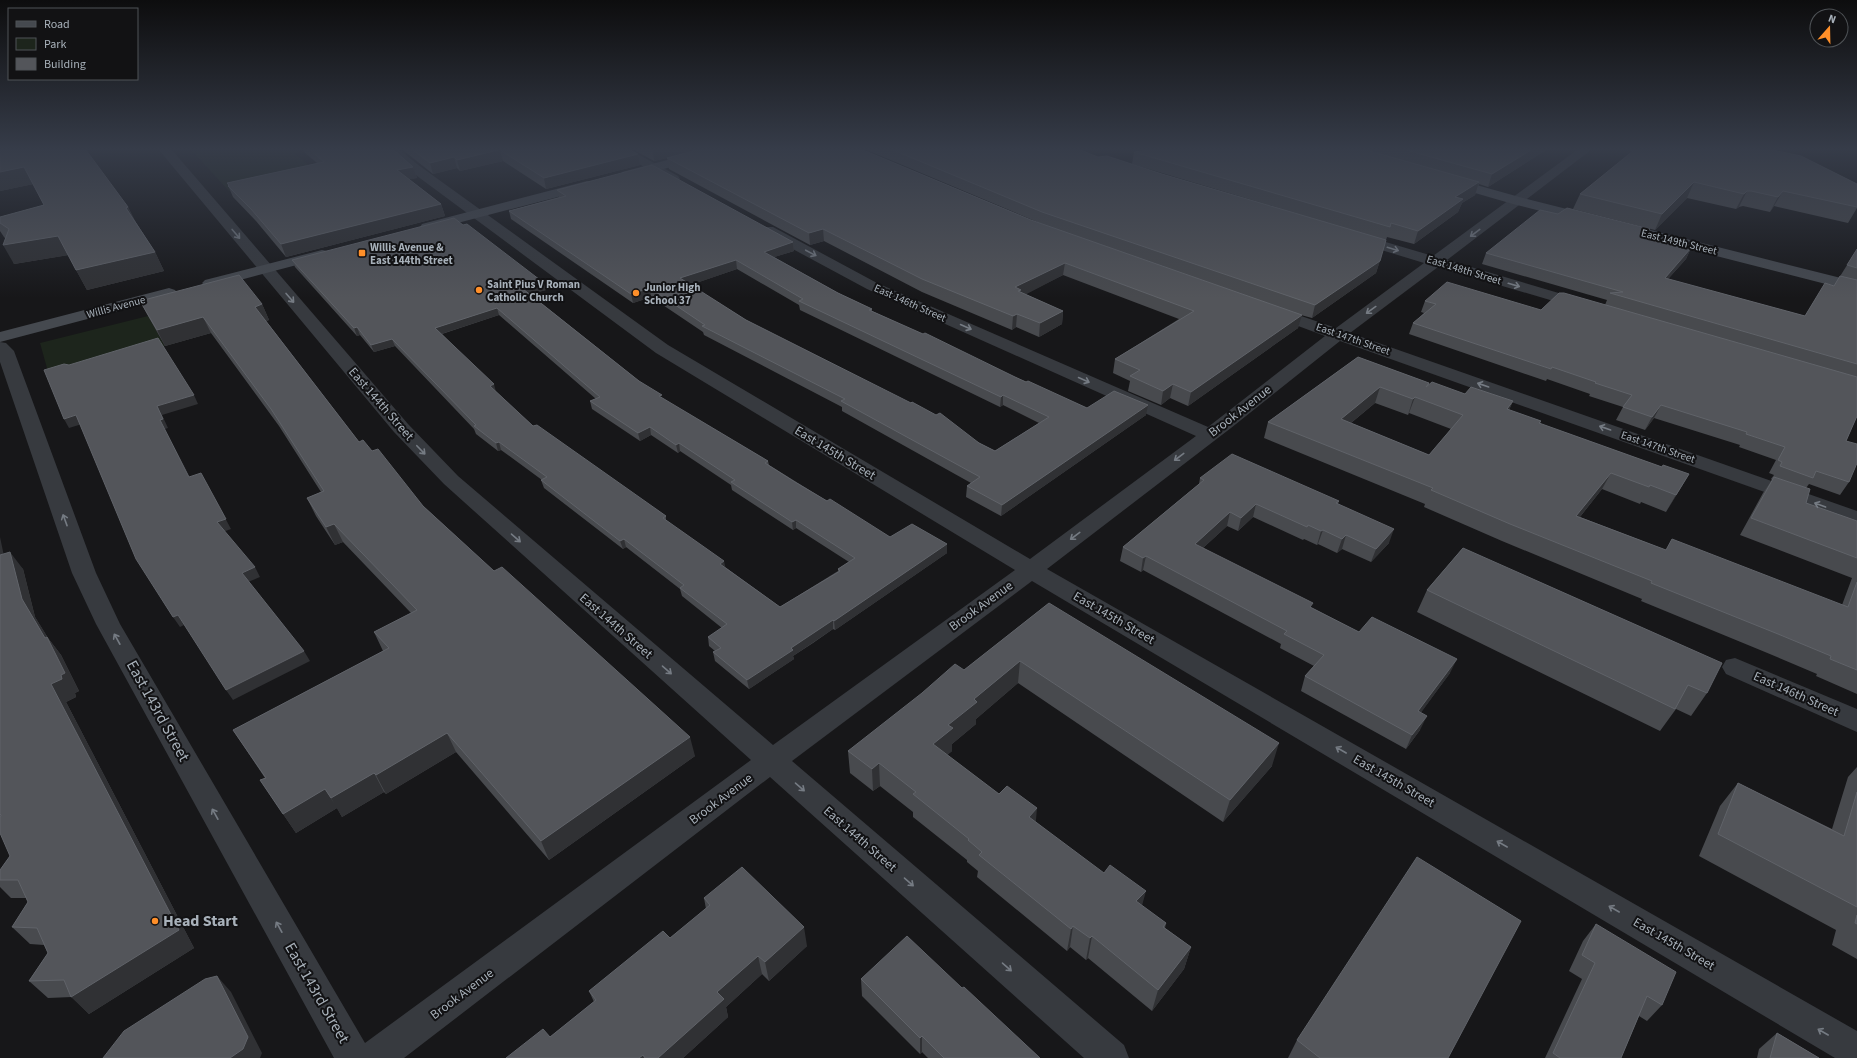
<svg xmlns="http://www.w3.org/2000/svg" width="1857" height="1058" viewBox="0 0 1857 1058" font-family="'Source Sans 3',sans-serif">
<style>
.green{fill:#1d251c}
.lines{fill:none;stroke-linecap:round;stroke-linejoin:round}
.street{fill:#373a3f;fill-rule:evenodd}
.secondary{fill:#45494f;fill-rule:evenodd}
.wall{fill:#484a4e;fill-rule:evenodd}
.shaded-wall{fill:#303134}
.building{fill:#53555a;stroke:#606369;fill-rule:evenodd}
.oneway{stroke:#757b83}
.poi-dot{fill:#ff8f29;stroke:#121214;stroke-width:1.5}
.labels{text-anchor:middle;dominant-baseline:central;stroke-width:4;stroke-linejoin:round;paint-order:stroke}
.far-street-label{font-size:11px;fill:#a8b1ba;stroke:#121214}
.far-poi-label{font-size:11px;font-weight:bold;fill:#a8b1ba;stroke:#121214;text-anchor:start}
.street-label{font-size:13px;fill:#a8b1ba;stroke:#121214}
.near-street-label{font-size:16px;fill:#a8b1ba;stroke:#121214}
.near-poi-label{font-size:16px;font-weight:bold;fill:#a8b1ba;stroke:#121214;text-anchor:start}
</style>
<rect width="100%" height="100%" fill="#171719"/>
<path class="green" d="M191,150H304L294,153L317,172L229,191Z
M148,316L165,346L50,379L40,343Z"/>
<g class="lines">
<path class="street" d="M159,150H172L408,424L458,476L773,745L1015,570L656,353L409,170L387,150H400L417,164L668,345L1030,559L1196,436L867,289L763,233L761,230L763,227H773L877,283L1208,427L1325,336L1266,314L1264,311L1266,308L1272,306L1278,308L1336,328L1424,263L1352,241L1350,238L1352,235H1362L1433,256L1577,150H1591L1447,260L1589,302L1591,305L1589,308L1583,310L1577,308L1438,267L1350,333L1857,511V525L1340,341L1231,428L1047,569L1857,1031V1058H1835L1032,581L792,761L1124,1045L1129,1058H1084L770,777L404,1058H334L96,624L72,573L0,362V342L6,343L14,351L96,573L120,624L365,1043L751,760L444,484L394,432Z
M615,150H630L678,176L680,179L678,182H670Z
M1735,658L1857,709V732L1726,674L1722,667L1726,660Z"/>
<path class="secondary" d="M705,150H726L724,153L626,179L622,178L620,175L622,172Z
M1448,177L1523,198L1857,282V292L1513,204L1444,184L1442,181L1444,178Z
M587,181L592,182L593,185L592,188L427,231L422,230L420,227L422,224Z
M322,250L327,251L329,254L327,257L210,288L205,286L202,283L205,280Z
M169,288L175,290L177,293L175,296L0,342V332Z"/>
</g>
<path class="wall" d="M0,150L128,207L135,221L155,252L164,271L87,290L68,255L14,264L5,238L4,237L0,231V217L44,205L33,184L0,191Z
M303,150H394L413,167L417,178L409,179L441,204L445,216L286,257L256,221L233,197L227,183L317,163L304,152Z
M403,150H630L638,154L640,165L546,189L503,161L460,171L457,168L433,174Z
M634,150H863L1031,220L1042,224L867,150H1080L1098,157L1162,174L1279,208L1132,164L1134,152L1150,150H1546L1488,187L1479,184L1475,195L1462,203L1458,212L1414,244L1387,237L1376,273L1312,318L1301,315L1298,328L1188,406L1170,398L1161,405L1128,391L1130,381L1113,373L1115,359L1179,319L1063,275L1025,294L1063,311L1062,324L1039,337L1016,327L1012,330L922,292L824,241L810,245L669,169L667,158L654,161Z
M1631,151L1857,184V208L1848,223L1774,206L1770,212L1743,206L1739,207L1736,209L1687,198L1655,230L1573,209L1580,194L1629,154Z
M557,190L793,242L794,251L774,257L838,293L872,309V311L1015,377L1087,408L1146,415L1001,516L966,497L967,486L971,483L842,411V407L704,335L703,332L651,297L633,303L511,219L509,211L559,197ZM737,269L799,305L800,310L1000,407L1003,405L1039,423L995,451L746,320L690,285Z
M1558,214L1650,229L1646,237L1691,248L1686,259L1668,279L1805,316L1834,286L1857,249V416L1846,441L1849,482L1840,495L1809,484L1806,488V503L1857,521V694L1816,676L1817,674L1765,652L1641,601L1642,599L1502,541L1424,507L1425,504L1264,438L1268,422L1358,357L1429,383V385L1465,394L1513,401L1509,410L1541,421L1540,424L1662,467L1689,474L1666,512L1641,502L1640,504L1602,489L1580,517L1666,550L1842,605L1852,578L1740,535L1763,493L1772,480L1771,479L1774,475L1769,473L1776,460L1739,447L1740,445L1654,418L1645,430L1616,420L1623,407L1589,396L1590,394L1547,379L1546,381L1409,334L1413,323L1424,313L1421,312L1425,301L1541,310L1605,305L1607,300L1482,264L1486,253ZM1375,403L1408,415L1409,413L1451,429L1429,455L1351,423Z
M463,225L546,290L530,294L639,381L663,399L768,461L769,465L827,501L890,537L947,553L835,630L833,629L813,643L793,656L794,659L749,689L715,661L713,652L715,651L709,646L708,637L722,628L682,596L680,589L626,547L623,549L544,488L541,480H542L501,450L498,451L476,434L474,429L395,346L374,352L360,335L357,336L295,267L292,260ZM499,315L596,399L590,401L592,409L640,441L651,435L678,453L680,451L731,485L732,490L793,530L796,528L849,562L838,569V571L780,607L725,567L666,520V516L533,426L495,391L442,334Z
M140,301L262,304L269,320L266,321L359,442L372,451L423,506L695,756L549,860L456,752L386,794L384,792L342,817L337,808L296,833L260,780L265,778L233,730L383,651L374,632L411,613L343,542L335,545L316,516L307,498L321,492L279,426L211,333L165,346L148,316Z
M1200,478L1339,501L1338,504L1389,543L1371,562L1342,549L1337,553L1318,544L1317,545L1304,539L1303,540L1253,517L1238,531L1227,526L1203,548L1312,608L1359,632L1450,673L1421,712L1420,730L1406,749L1301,691L1305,676L1314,666L1280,648L1281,644L1143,570L1141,572L1120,561L1123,547L1199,484Z
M1463,548L1707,693L1691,716L1676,709L1660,731L1417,612L1427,590Z
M3,554L23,569L35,617L48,638L61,655L79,691L75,693L76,697L66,702L194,948L89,1014L72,997L48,998L29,981L48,953L44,945L30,944L12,927L28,902L26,898H11L0,887V870L10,856L1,816Z
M1049,603L1272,766L1223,822L1018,683L976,719V724L952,744V751L947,755L1036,822L1142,906L1166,923L1165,928L1191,947L1184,969L1152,1011L1088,958L1086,960L1070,947L1067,951L977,877L978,871L967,862V860L913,817V812L880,786L873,791L850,773L848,751L964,670Z
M1857,767V959L1832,945L1836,930L1699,856L1720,806L1738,783L1832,829L1848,777Z
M704,898L807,946L769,981L762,974L726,1007L728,1017L683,1058H506L550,1037L594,1002L589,991L670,938L706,909Z
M1596,924L1662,1005L1647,1021L1639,1016L1621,1058H1545L1582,979L1569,971L1583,941Z
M861,979L962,988L1040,1058H928L922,1052L920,1054L862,996Z
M1777,1033L1819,1058H1757L1759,1049Z
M1297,1040L1448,1058H1288Z"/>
<path class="shaded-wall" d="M498,150H500L503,161L460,171L457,160Z
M654,150H698L654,161L653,151Z
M1531,150H1546L1488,187L1492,174Z
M638,154L640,165L546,189L544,178Z
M454,157L457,168L433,174L430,163Z
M24,167L34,184L0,191V172Z
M413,167L417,178L401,181L397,170Z
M1479,182L1475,195L1462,203L1458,212L1414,244L1418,231L1455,197Z
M1694,182L1687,198L1655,230L1662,214Z
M1747,191L1739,207L1736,209L1744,194Z
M1783,191L1774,206L1770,212L1778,197Z
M441,204L445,216L286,257L281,244Z
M128,207L137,225L126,208Z
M823,229L824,241L810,245L809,233Z
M1650,229L1645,239L1643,236Z
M58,236L69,255L14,264L3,245Z
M793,242L794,251L765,260L764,252Z
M1691,248L1686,259L1659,289L1665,278Z
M155,252L164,271L87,290L76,270Z
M736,260L737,269L682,288L680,278Z
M1380,261L1376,273L1312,318L1315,305Z
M1065,263L1063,275L1021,297L1015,287Z
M544,283L546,290L525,296L523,289Z
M650,288L651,297L633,303L631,294Z
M262,304L269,320L263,323L255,307Z
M497,308L499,315L438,335L435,328Z
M1063,311L1062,324L1039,337L1040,323Z
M1017,314L1016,327L1012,330L1013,316Z
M1302,315L1298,328L1188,406L1191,392Z
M203,317L211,333L165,346L157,330Z
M357,327L360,335L357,336L354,328Z
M392,339L395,346L374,352L371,345Z
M494,384L496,392L490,386Z
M1173,384L1170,398L1161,405L1163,391Z
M1380,387L1375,403L1336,435L1341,419Z
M194,395L198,404L162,415L168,428L165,429L195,486L160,420L157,406Z
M1003,395V405L1000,407L1001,397Z
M1415,397L1409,413L1408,415L1413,399Z
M1513,401L1506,417L1507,409Z
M1148,405L1146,415L1001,516L1002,505Z
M1661,405L1654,418L1645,430L1652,417Z
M76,415L82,424L69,428L64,419Z
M650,427L651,435L640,441L638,433Z
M499,442L501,450L498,451L496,443Z
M679,443L680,451L678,453L676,445Z
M1611,473L1602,489L1567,533L1576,516Z
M1689,474L1679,491L1666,512L1676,495Z
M206,482L231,529L223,532L217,522Z
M1256,504L1253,517L1238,531L1241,518Z
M1230,512L1227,526L1192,558L1195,544Z
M796,520V528L793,530L792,522Z
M334,524L343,542L335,545L326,527Z
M1394,529L1389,543L1371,562L1376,549Z
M1323,530L1318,544L1317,545L1321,531Z
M1346,535L1342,549L1337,553L1342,539Z
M0,537L8,575L0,565Z
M624,539L626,547L623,549L620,541Z
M947,544V553L835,630L834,621Z
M10,552L23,569L35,617L48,638L61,655L79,691L75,693L76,697L66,702L194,948L89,1014L71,997L51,684L45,638L22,599Z
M1146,556L1143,570L1141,572L1143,558Z
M724,561L726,570L720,564Z
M255,567L260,577L248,582L242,573Z
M178,615L184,625L180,627L173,617Z
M833,620V629L793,656L794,659L749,689L747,680L791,648Z
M304,651L310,661L233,700L226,690Z
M1457,659L1450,673L1412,725L1418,711Z
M1020,661L1018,683L976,719V724L952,744V751L933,767V744L948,725L974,699Z
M1427,716L1420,730L1406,749L1412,735Z
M447,733L456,752L386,794L376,775Z
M690,737L695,756L549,860L541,841Z
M1279,743L1272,766L1223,822L1230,800Z
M879,763L880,786L873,791L872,769Z
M374,773L384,792L342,817L331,798Z
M325,789L337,808L296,833L283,814Z
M1037,808L1035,831L1029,817Z
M1146,891L1140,913L1136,901Z
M1073,926L1070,947L1067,951L1071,929Z
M804,927L807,946L769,981L765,962Z
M1092,936L1088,958L1086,960L1090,938Z
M1191,947L1184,969L1152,1011L1158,990Z
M758,956L762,974L726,1007L728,1017L683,1058H658L717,992Z
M217,976L231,992L262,1053L260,1058H230Z
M922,1036V1052L920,1054V1038Z
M643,1055L644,1058H639Z"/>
<path class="building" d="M0,150H86L128,207L126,208L155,252L76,270L58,236L3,245L9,229L0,223V217L44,205L24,167L0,172Z
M310,150H394L413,167L397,170L441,204L281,244L251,209L228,186L229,185L227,183L324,162Z
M413,150H498L457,160L454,157L430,163Z
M500,150H630L638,154L544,178Z
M697,150H863L1031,220L1302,315L1191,392L1173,384L1163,391L1130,376L1140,370L1115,359L1194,311L1065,263L1015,287L1021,290L1018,291L1063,311L1040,323L1017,314L1013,316L922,279L823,229L809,233L667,158Z
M893,150H1080L1098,157L1107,156L1162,174L1386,240L1380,261L1315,305L1042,212Z
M1150,150H1366L1479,182L1455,197L1463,199L1418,231L1391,223L1390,227L1134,152Z
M1406,150H1531L1492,174Z
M1631,150H1772L1801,156L1857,184V207L1783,191L1778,197L1751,191H1747L1744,194L1694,182L1662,214L1580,194L1633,151H1631Z
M652,165L793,242L764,252L838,293L872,309L869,310L923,334L925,333L1015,377L1026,382L1028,381L1087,408L1114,391L1148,405L1002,505L967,486L980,477L841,401L845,399L702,326L705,325L650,288L631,294L509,211L566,196L557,190ZM736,260L803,299L799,301L1001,397L1003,395L1049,417L995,451L979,443L940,413L936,415L912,402L911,403L746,320L680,278Z
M1567,208L1650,229L1643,236L1691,248L1665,278L1805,316L1825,283L1834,286L1840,276L1857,280V364L1610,293L1623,292L1486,253L1540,210L1558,214Z
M454,218L463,225L467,224L544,283L523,289L639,381L662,395L659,396L768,461L765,463L795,482L827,501L830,499L890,537L912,524L947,544L834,621L833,620L791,648L793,650L747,680L713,652L721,648L708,637L727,624L680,588L684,585L624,539L620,541L541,480L547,477L499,442L496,443L474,426L476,425L392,339L371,345L357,327L354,328L292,260ZM497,308L600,397L590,401L638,433L650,427L676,445L679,443L735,480L731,482L792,522L796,520L855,558L838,569L840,571L780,607L720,564L724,561L663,518L666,516L537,425L533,426L490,386L494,384L435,328Z
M1857,249V268L1847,265Z
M239,275L262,304L255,307L359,442L363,440L372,451L378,449L423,506L494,571L502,567L690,737L541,841L447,733L376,775L374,773L331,798L325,789L283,814L260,780L266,778L233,730L389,648L374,632L417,610L334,524L326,527L307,498L324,491L271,409L203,317L157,330L140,301Z
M1447,282L1541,310L1559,293H1564L1857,377V416L1846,441L1857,444V463L1849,482L1816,471L1813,478L1780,466L1782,462L1778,460L1785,447L1746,434L1747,432L1661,405L1652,417L1623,407L1632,395L1595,383L1596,382L1552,367L1551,369L1413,323L1436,304L1425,301Z
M158,338L194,395L157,406L163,419L160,420L189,477L201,473L226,519L217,522L255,567L242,573L304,651L226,690L178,615L173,617L136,559L76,415L64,419L44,370L64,364L69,365Z
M1358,357L1429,383L1426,387L1432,382L1465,394L1471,387L1513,401L1507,409L1541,421L1539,423L1662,467L1663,465L1689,474L1676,495L1650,485L1649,487L1611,473L1576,516L1666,550L1672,539L1848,607L1857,582V670L1830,659L1831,656L1778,634L1651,583L1652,581L1510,524L1431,490L1433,488L1268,422ZM1380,387L1413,399L1415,397L1463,415L1429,455L1341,419Z
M1232,454L1339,501L1336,503L1394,529L1376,549L1346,535L1342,539L1323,530L1321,531L1308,525L1307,527L1256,504L1241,518L1230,512L1195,544L1313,603L1310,607L1359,632L1372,617L1457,659L1418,711L1427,716L1412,735L1305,676L1324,655L1284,634L1287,631L1146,556L1143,558L1123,547L1204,480L1200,478Z
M1774,477L1810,489L1806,503L1857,521V558L1751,518Z
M1463,548L1722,663L1707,693L1688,685L1675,709L1427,590Z
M10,552L22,599L45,638L47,637L65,673L61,675L62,679L51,684L179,930L71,997L64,980L29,981L48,953L37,928L12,927L28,902L18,880H0V870L10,856L0,833V816H1L0,813V555Z
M1049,603L1279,743L1230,800L1020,661L974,699L977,702L948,725L953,728L933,744L999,794L1007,786L1037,808L1029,817L1104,873L1110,865L1146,891L1136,901L1166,923L1163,927L1191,947L1158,990L1092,936L1090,938L1073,926L1071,929L979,855L982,852L968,840L969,839L913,794L916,792L879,763L872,769L848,751L922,693L955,664L964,670Z
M1738,783L1844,836L1857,792V907L1718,834Z
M1417,857L1521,921L1448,1058H1320L1297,1040Z
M742,867L804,927L765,962L758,956L717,992L724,999L658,1058H645L643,1055L639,1058H506L543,1029L550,1037L596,1000L589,991L663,931L670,938L710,905L704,898Z
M1857,915V924L1855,923Z
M1596,924L1676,972L1662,1005L1647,996L1621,1058H1560L1553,1053L1595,963L1582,955Z
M907,936L962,988L964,987L1040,1058H944L922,1036L920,1038L861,979Z
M217,976L248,1037L243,1049L230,1058H103L124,1031L205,979Z
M1777,1033L1819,1058H1770Z"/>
<defs><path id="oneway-shaft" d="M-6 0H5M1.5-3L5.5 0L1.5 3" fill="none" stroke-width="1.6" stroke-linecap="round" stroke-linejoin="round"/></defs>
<g class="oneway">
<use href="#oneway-shaft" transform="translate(1475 233) rotate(143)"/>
<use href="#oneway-shaft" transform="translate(236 234) rotate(50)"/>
<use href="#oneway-shaft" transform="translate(1393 249) rotate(17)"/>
<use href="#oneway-shaft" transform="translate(811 253) rotate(28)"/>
<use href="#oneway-shaft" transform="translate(1514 285) rotate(16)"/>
<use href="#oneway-shaft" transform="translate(290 298) rotate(49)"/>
<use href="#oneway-shaft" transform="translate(1371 310) rotate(144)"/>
<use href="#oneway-shaft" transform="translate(966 327) rotate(24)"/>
<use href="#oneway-shaft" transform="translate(1084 380) rotate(24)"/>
<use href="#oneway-shaft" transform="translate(1483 385) rotate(-161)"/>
<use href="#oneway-shaft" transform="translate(1605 428) rotate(-161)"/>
<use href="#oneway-shaft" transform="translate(421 450) rotate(46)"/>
<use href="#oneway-shaft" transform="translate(1179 457) rotate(143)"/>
<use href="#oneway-shaft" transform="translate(1820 505) rotate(-160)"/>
<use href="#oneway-shaft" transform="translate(65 520) rotate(-110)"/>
<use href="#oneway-shaft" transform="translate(1075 536) rotate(143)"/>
<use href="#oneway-shaft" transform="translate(516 538) rotate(41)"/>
<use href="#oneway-shaft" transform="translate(117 639) rotate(-119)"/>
<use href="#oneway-shaft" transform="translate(667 670) rotate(41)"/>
<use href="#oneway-shaft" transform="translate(1341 750) rotate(-150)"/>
<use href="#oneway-shaft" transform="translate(800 787) rotate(41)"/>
<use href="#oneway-shaft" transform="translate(215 814) rotate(-119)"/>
<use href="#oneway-shaft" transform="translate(1502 844) rotate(-150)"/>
<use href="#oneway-shaft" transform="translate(909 882) rotate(41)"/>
<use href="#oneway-shaft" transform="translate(1614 909) rotate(-150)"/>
<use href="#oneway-shaft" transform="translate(279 927) rotate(-119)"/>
<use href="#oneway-shaft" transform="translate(1007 967) rotate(41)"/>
<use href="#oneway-shaft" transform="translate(1823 1032) rotate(-150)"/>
</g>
<linearGradient id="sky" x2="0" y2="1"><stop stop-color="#0d0d0e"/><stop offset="0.5" stop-color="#363c49"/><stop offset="1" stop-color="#363c49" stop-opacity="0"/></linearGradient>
<rect width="1857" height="298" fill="url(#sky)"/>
<g class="poi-dot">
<rect x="358" y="249" width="8" height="8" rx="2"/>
<circle cx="479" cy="290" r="4"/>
<circle cx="636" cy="293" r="4"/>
<circle cx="155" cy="921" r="4"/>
</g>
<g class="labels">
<g class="far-street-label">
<text transform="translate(1679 242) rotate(14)">East 149th Street</text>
<text transform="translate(1464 270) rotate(17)">East 148th Street</text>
<text transform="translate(910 303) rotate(24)">East 146th Street</text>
<text transform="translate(116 307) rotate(-15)">Willis Avenue</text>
<text transform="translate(1353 339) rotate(19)">East 147th Street</text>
<text transform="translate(1658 447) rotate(19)">East 147th Street</text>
</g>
<g class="far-poi-label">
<text x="370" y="247">Willis Avenue &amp;<tspan x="370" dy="13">East 144th Street</tspan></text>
<text x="487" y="284">Saint Pius V Roman<tspan x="487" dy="13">Catholic Church</tspan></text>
<text x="644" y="287">Junior High<tspan x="644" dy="13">School 37</tspan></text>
</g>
<g class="street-label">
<text transform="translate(381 404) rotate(49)">East 144th Street</text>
<text transform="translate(1240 411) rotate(-38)">Brook Avenue</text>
<text transform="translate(835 453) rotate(31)">East 145th Street</text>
<text transform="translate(981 606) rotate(-36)">Brook Avenue</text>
<text transform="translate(1114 618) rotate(30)">East 145th Street</text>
<text transform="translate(616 626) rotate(41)">East 144th Street</text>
<text transform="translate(1796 694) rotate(24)">East 146th Street</text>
<text transform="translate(1394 781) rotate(30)">East 145th Street</text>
<text transform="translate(721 799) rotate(-37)">Brook Avenue</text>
<text transform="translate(860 839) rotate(41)">East 144th Street</text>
<text transform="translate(1674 944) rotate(30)">East 145th Street</text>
<text transform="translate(462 994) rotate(-37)">Brook Avenue</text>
</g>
<g class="near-street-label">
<text transform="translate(158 711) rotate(61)">East 143rd Street</text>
<text transform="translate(317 993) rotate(60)">East 143rd Street</text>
</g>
<g class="near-poi-label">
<text x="163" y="921">Head Start</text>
</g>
</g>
<rect x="8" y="8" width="130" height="72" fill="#121214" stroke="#4e5256"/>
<rect x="16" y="21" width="20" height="6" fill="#45494f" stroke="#4e5256"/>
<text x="44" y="28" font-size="12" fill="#a8b1ba">Road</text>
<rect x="16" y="38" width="20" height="12" fill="#1d251c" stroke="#4e5256"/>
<text x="44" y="48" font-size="12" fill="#a8b1ba">Park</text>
<rect x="16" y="58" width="20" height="12" fill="#53555a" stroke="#4e5256"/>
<text x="44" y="68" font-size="12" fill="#a8b1ba">Building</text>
<g transform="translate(1829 28) rotate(20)"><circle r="19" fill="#121214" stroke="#4e5256"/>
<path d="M0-3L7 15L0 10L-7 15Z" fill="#ff8f29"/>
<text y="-6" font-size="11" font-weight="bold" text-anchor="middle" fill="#a8b1ba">N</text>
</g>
</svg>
